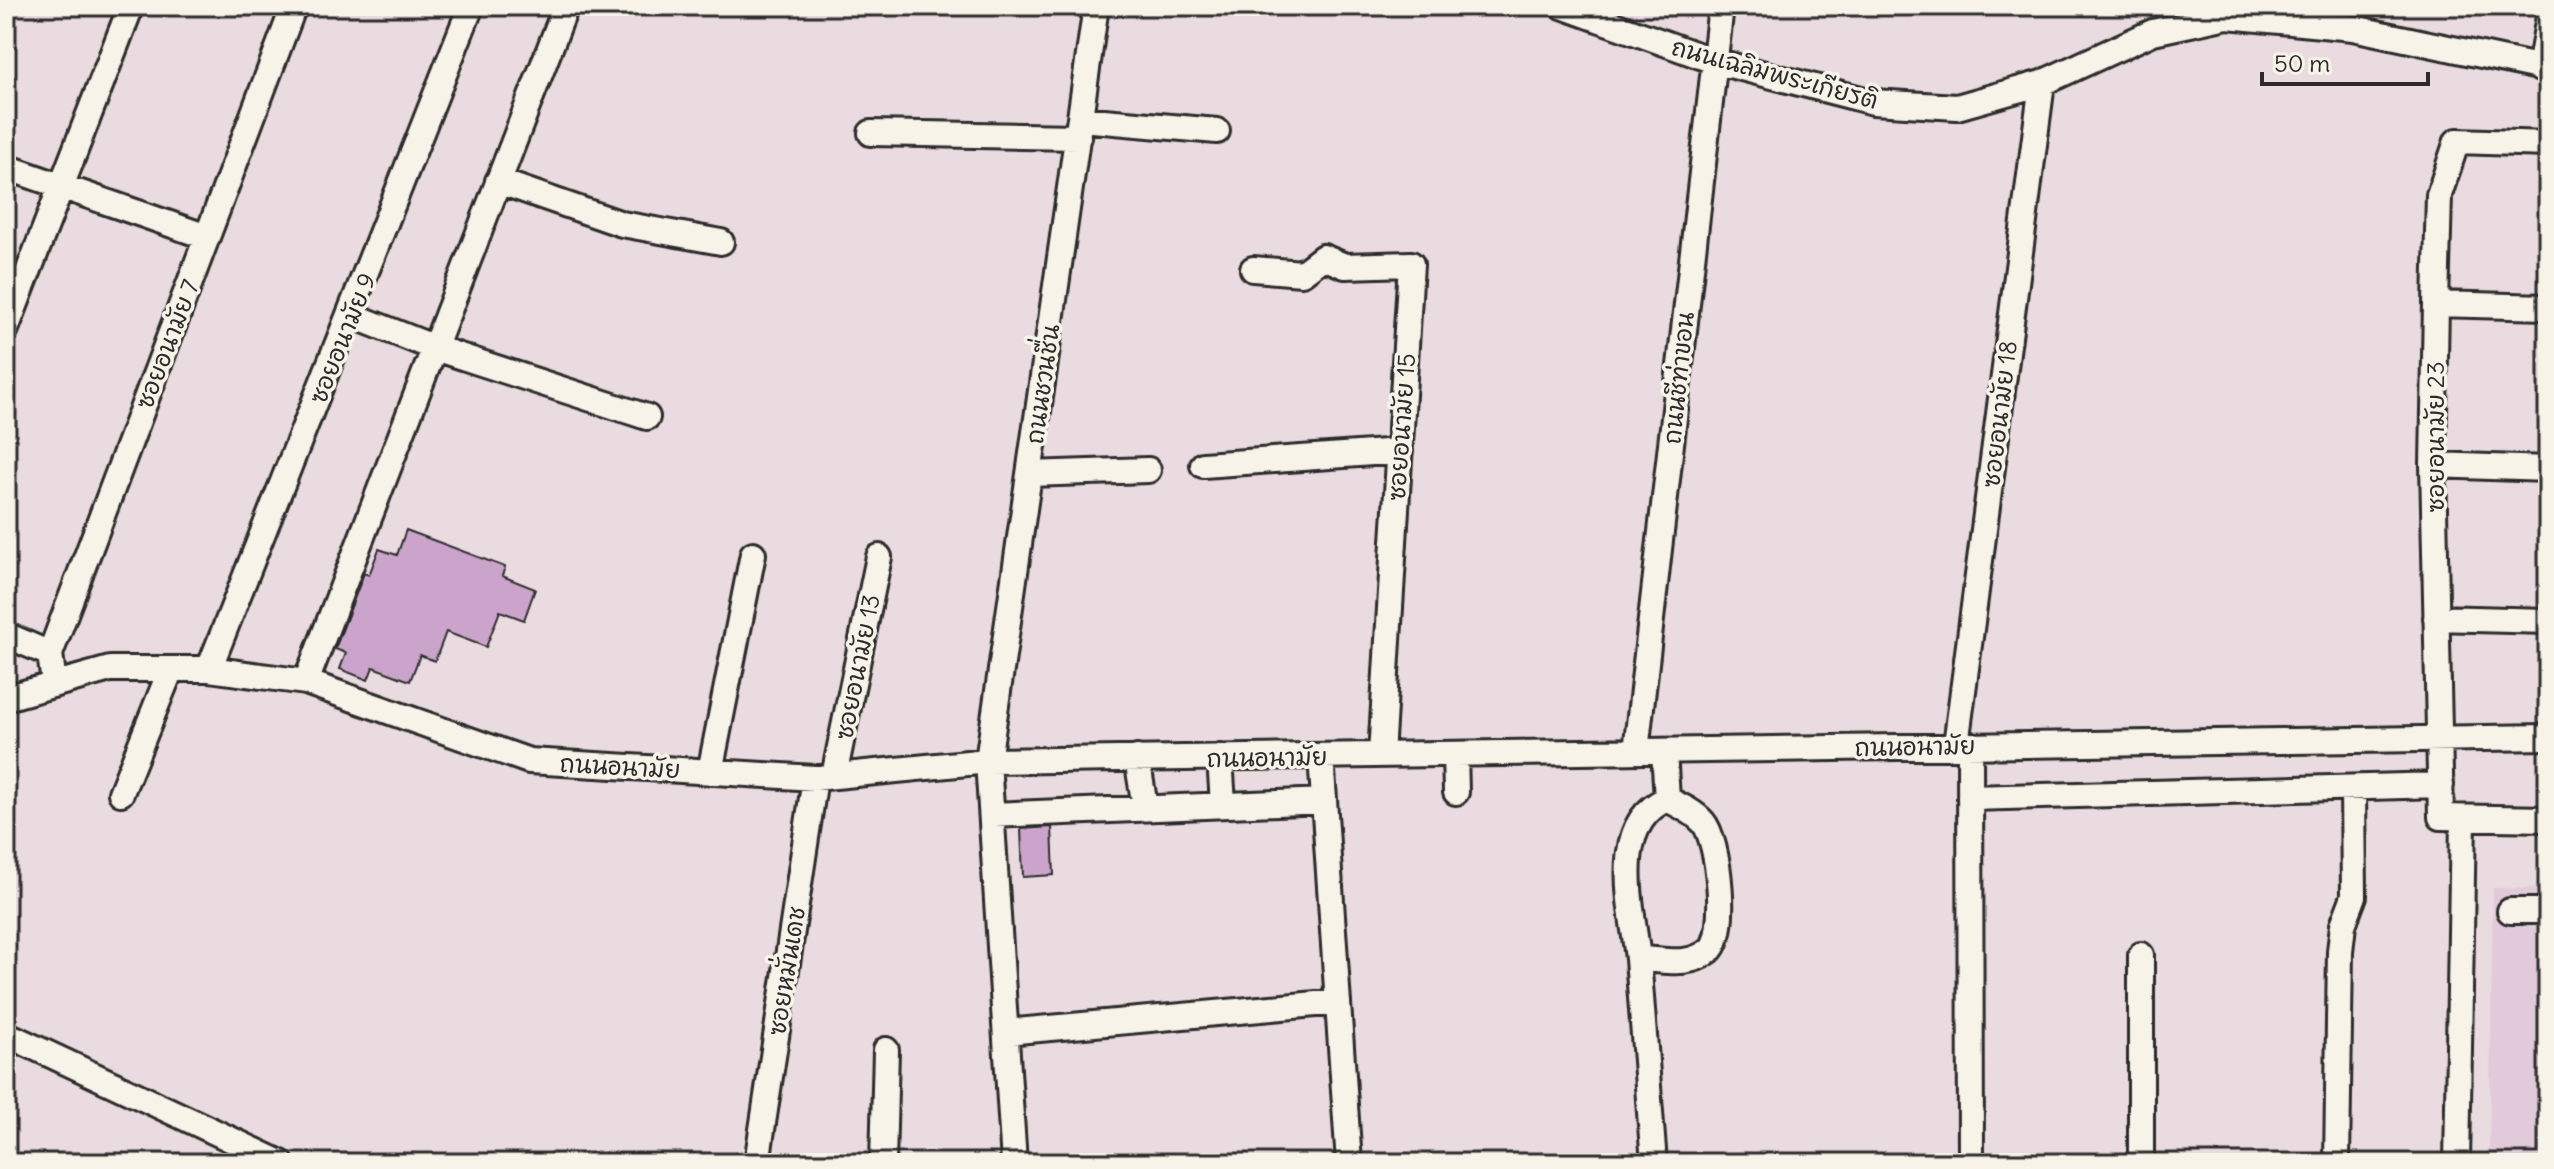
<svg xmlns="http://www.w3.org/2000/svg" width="2554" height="1169" viewBox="0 0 2554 1169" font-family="Delius,'Playpen Sans Thai',sans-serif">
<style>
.built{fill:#e1cada}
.building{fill:#cba4cc;stroke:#2b2b2b;stroke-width:2}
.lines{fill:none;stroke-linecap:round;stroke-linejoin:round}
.minor-casing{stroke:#2b2b2b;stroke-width:30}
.minor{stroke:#f7f3e8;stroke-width:24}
.labels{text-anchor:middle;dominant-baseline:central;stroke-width:7;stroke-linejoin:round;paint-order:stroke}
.street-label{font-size:24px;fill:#2b2b2b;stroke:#f7f3e8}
</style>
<rect width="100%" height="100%" fill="#eadbe0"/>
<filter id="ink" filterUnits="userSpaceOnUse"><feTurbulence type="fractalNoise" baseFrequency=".0125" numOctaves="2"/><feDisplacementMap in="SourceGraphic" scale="16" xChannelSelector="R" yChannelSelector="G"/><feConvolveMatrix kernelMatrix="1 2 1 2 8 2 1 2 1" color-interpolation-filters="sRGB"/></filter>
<g filter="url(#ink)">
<path class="built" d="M2493,888L2548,889V1163H2489Z"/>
<path class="building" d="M406,530L505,567L502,576L535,589L524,620L500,611L486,647L446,632L435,661L420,655L410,681L373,667L368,680L340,669L346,653L335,649L364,573L369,575L379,549L397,555Z
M1052,827L1054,875L1023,877L1021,829Z"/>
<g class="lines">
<g class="minor-casing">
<path id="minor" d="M1562,6L1714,61L1873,102L1957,107L2042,83L2153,32L2227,16L2353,28L2548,69
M2540,69L2548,22
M1081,119L1217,131
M871,133L1078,137
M2548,144L2457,141L2439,195L2436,304L2433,465L2441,817L2548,819
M6,167L207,237
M498,181L622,224L721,242
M1253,269L1302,273L1323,257L1345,266L1411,264L1381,755
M2436,304L2548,307
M351,315L435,348L647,417
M6,329L131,6
M1203,465L1400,451
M2433,465L2548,469
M1029,474L1148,470
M2436,618L2548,621
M6,635L50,654
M209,669L471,6
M306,682L566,6
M54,683L50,654L294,6
M6,698L110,669H209L306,682L529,761L815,778L988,761L2548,737
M1956,745L2042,83
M1970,745L1971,1163
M1636,751L1721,6
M1664,751L1667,799
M1455,754L1456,792
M1321,756L1349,1163
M1220,757L1223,805
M1137,758L1145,807
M710,772L753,554
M834,776L879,557
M121,793L171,669
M1970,798L2441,785
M1667,799C1679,805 1694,812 1703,822C1719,840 1729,935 1709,951C1686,968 1664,959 1638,959C1633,910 1608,824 1667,799Z
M992,815L1324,801
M2510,911H2548
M1638,959L1654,1163
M1006,1032L1338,1002
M6,1034L281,1163
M757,1163L815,778
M883,1163L886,1050
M1014,1163L988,761L1096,6
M2141,1163V955
M2337,1163L2340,951L2343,925L2354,896L2353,788
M2457,1163L2463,818"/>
</g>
<use href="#minor" class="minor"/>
</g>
</g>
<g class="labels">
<g class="street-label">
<text transform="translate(1775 73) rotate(15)">ถนนเฉลิมพระเกียรติ</text>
<text transform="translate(342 338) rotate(-68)">ซอยอนามัย 9</text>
<text transform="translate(167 344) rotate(-69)">ซอยอนามัย 7</text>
<text transform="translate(1678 378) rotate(-84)">ถนนชีท่าขอน</text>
<text transform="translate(1042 384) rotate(-82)">ถนนชวนชื่น</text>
<text transform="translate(1999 414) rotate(-83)">ซอยอนามัย 18</text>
<text transform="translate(1401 427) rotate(-86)">ซอยอนามัย 15</text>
<text transform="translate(2435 437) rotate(-90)">ซอยอนามัย 23</text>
<text transform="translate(857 667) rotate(-79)">ซอยอนามัย 13</text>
<text transform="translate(1915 746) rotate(-1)">ถนนอนามัย</text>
<text transform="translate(1267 757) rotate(-1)">ถนนอนามัย</text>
<text transform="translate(620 766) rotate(3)">ถนนอนามัย</text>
<text transform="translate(786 971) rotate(-81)">ซอยหมั่นเดช</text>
</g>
</g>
<rect width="2554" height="1169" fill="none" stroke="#f7f3e8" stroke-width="32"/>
<rect x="16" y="16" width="2522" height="1137" fill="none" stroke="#2b2b2b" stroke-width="3" filter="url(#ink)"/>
<path d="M2262 72v12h166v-12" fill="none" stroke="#2b2b2b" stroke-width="4"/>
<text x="2274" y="72" font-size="24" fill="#2b2b2b" stroke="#f7f3e8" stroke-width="6" paint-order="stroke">50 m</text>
</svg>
